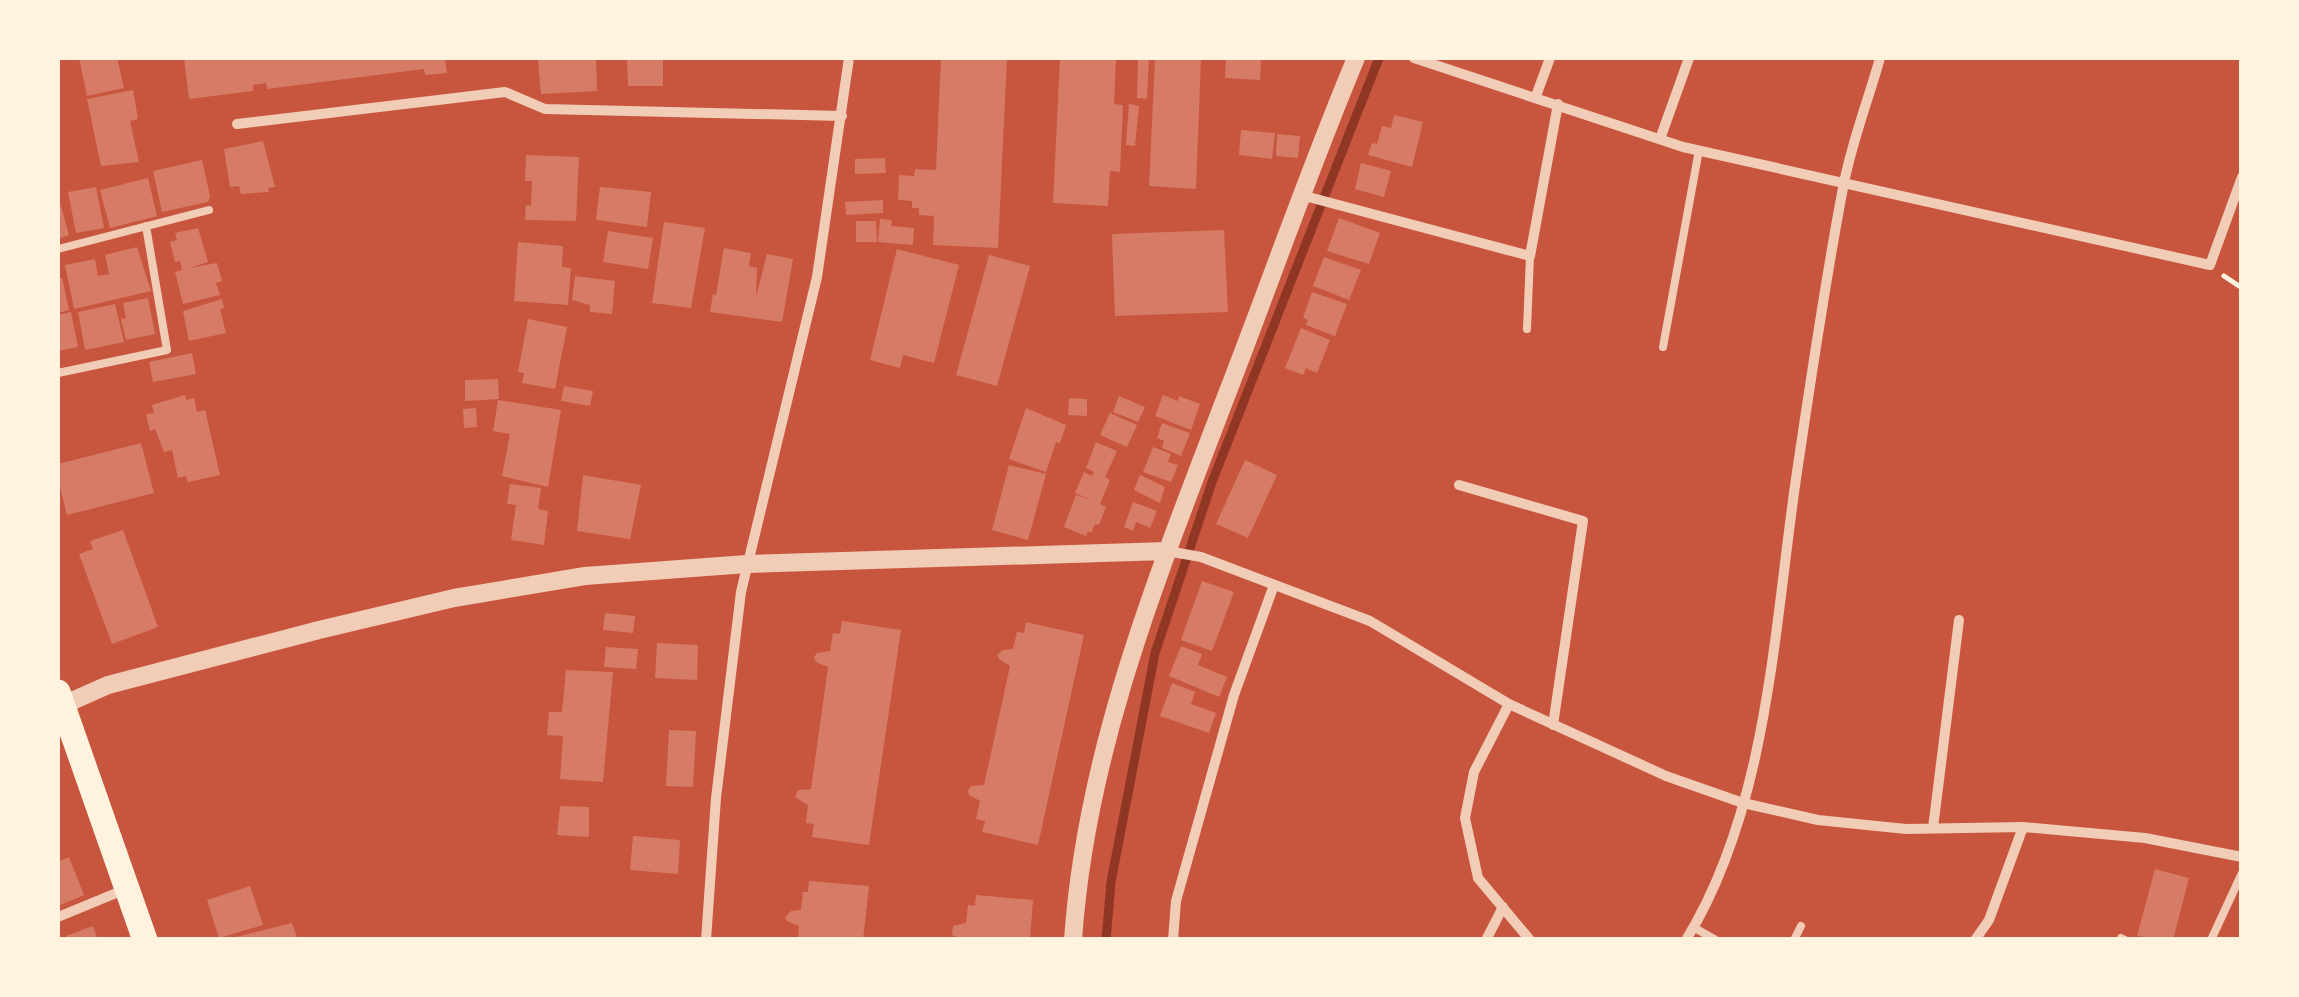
<svg xmlns="http://www.w3.org/2000/svg" width="2299" height="997" viewBox="0 0 2299 997" font-family="Rubik,sans-serif">
<style>
.lines{fill:none;stroke-linecap:round;stroke-linejoin:round}
.stream{stroke:#8f3625;stroke-width:9}
.building{fill:#d67c66}
.path{stroke:#fff3e0;stroke-width:5}
.service{stroke:#f1ccb7;stroke-width:8}
.minor{stroke:#f1ccb7;stroke-width:10}
.tertiary{stroke:#f1ccb7;stroke-width:18}
.primary{stroke:#fff3e0;stroke-width:25}
</style>
<rect width="100%" height="100%" fill="#c8553d"/>
<g class="lines">
<path class="stream" d="M1106,940L1111,882L1155,653L1212,482L1379,58"/>
</g>
<path class="building" d="M79,58H117L124,88L87,96Z
M184,58H442L445,59L447,73L425,75L424,69L267,89L266,83L253,85V91L189,99Z
M590,58H596L597,91L541,94L538,60Z
M627,58H663V86H628Z
M941,58H1007L998,248L933,245L934,216L919,215V208H912V201L898,200L899,175L914,176L915,169L936,170Z
M1060,58H1116L1114,104L1123,105L1120,172L1110,171L1108,206L1053,203Z
M1138,58H1149L1147,99L1137,98Z
M1155,58H1201L1196,189L1149,186Z
M1226,58H1261L1260,80L1225,78Z
M133,90L138,119L130,121L139,162L101,166L87,99Z
M1129,104L1139,106L1135,146L1126,145Z
M1394,115L1423,122L1412,167L1368,155L1372,143L1377,144L1382,126L1391,128Z
M1241,130L1275,133L1272,159L1239,155Z
M1277,134L1300,136L1298,158L1276,156Z
M263,141L275,187L268,188L269,192L241,194L239,186L230,187L224,149Z
M526,155L579,157L576,221L525,220L526,205L531,206L532,181H525Z
M885,158L886,173L855,174V159Z
M202,160L210,196L208,202L162,212L153,171Z
M1361,163L1391,171L1384,197L1355,189Z
M148,178L157,216L110,228L100,190Z
M96,187L104,228L76,233L68,192Z
M600,187L651,192L647,227L596,220Z
M58,196L69,235L58,239Z
M883,200V213L846,215L845,202Z
M1339,218L1380,233L1369,264L1327,251Z
M880,219L892,220L891,226L914,228L913,245L878,242Z
M856,221H876L877,242H856Z
M664,222L705,228L691,308L652,303Z
M198,228L208,262L189,268L217,263L222,281L216,283L220,295L183,304L175,272L182,270L180,261L175,262L170,242L177,240L175,233Z
M1224,230L1228,312L1115,316L1112,234Z
M608,231L653,238L648,269L603,262Z
M518,242L563,246L562,267L571,268L568,305L514,301Z
M137,247L151,291L74,309L65,265L95,259L98,276L109,274L105,255Z
M724,248L751,253L749,266L757,268L756,297L767,254L793,259L782,322L710,312L713,294L716,295Z
M897,249L959,265L934,363L903,355L900,368L870,360Z
M989,255L1030,266L997,386L956,375Z
M1324,257L1361,270L1349,300L1313,286Z
M575,276L615,281L612,314L590,312V305L572,300Z
M62,278L69,310L58,313V279Z
M1312,292L1347,304L1335,336L1306,325L1308,320L1303,318Z
M148,298L155,334L126,340L121,319L126,318L123,303Z
M222,299L224,308L220,309L226,333L189,341L183,311Z
M115,304L124,342L85,350L78,312Z
M71,312L78,347L58,351V315Z
M528,319L567,327L555,389L522,383L524,373L518,372Z
M1301,328L1330,340L1317,373L1306,368L1303,375L1285,368Z
M192,353L196,374L153,382L149,362Z
M498,379L499,399L465,401V380Z
M564,386L593,391L590,406L561,401Z
M185,395L186,400L194,398L197,412L205,410L220,475L188,482L186,476L178,478L172,450L164,452L155,429L150,431L146,414L154,413L152,405Z
M1163,395L1178,401L1179,396L1200,404L1191,430L1155,416Z
M1119,396L1145,407L1138,422L1113,412Z
M1069,398L1087,399V416L1068,415Z
M498,400L561,410L548,487L502,476L510,434L493,431Z
M476,408L477,427L464,428L463,409Z
M1026,408L1066,425L1060,443L1056,442L1046,472L1009,459Z
M1110,413L1137,425L1127,447L1100,435Z
M1162,423L1190,433L1181,456L1162,448L1164,441L1157,438Z
M1096,442L1117,451L1105,477L1110,480L1100,504L1106,507L1099,525L1095,524L1091,533L1088,531L1086,536L1064,527L1076,495L1094,501L1075,493L1084,472L1092,476L1094,472L1086,468Z
M141,443L154,493L67,515L58,479V464Z
M1153,447L1171,454L1168,462L1178,465L1171,482L1143,472Z
M1245,460L1277,475L1248,538L1216,524Z
M1009,465L1046,474L1028,540L992,530Z
M583,475L641,485L630,539L577,531Z
M1140,475L1165,487L1160,503L1134,490Z
M510,484L541,488L538,509L548,511L544,545L511,540L516,505L507,504Z
M1133,502L1157,511L1150,528L1136,522L1133,531L1124,527Z
M123,530L158,627L112,644L79,554L93,549L90,541Z
M1202,581L1234,592L1212,651L1181,640Z
M605,613L635,616L633,633L603,630Z
M842,621L901,630L869,845L812,837L814,824L806,823L808,805L795,797L798,790L811,789L828,667L816,662L814,657L817,653L830,651L833,633L840,634Z
M1026,622L1084,635L1038,845L982,832L985,821L976,819L980,801L969,795L968,790L971,786L984,785L1010,666L999,659L997,655L1003,650L1013,649L1017,632L1024,633Z
M657,643L698,645L697,680L655,678Z
M1181,646L1202,654L1198,665L1227,677L1219,697L1169,676Z
M606,647L638,649L636,669L604,667Z
M566,670L613,672L603,782L560,779L563,736L547,735L549,712H562Z
M1172,683L1195,692L1191,704L1216,713L1209,733L1160,716Z
M669,730L696,731L693,787L666,786Z
M560,806L589,807V837L557,835Z
M633,836L680,840L678,874L630,870Z
M69,857L84,895L58,906V862Z
M2155,869L2189,878L2173,940L2137,936Z
M809,881L869,886L863,940H798L799,926L787,921L785,917L791,911L801,910L803,892H808Z
M250,886L263,925L219,938L207,900Z
M976,895L1033,900L1030,940H964L952,935L953,926L966,923L968,905L975,906Z
M292,923L298,940H232V938Z
M93,926L98,940H67L66,936Z"/>
<g class="lines">
<path class="path" d="M2224,276L2242,288"/>
<path class="service" d="M58,249L209,210
M1527,329L1530,256
M1663,347L1699,150
M58,373L167,350L146,226
M1693,927L1716,940
M2121,938L2125,940
M1794,940L1801,926
M2211,940L2242,873"/>
<path class="minor" d="M1414,58L1683,147L2210,265L2242,177
M1536,96L1550,58
M237,124L505,92L545,109L842,116
M1660,139L1689,58
M1301,195L1530,256L1558,104
M1459,485L1583,521L1553,725
M1167,551L1201,557L1370,621L1509,704L1666,776L1743,803L1818,820L1906,829L2023,827L2145,838L2242,857
M1509,704L1474,772L1465,818L1478,878L1530,940
M1933,828L1959,620
M58,917L126,889
M706,940L716,798L741,592L817,277L849,58
M1173,940L1176,901L1234,695L1274,585
M1486,940L1503,907
M1686,940C1769,805 1774,625 1797,472C1811,378 1825,282 1843,188C1851,144 1868,101 1880,58
M1975,940L1989,920L2023,827"/>
<path class="tertiary" d="M63,705L108,685L319,630L454,598L585,576L747,564L1166,551
M1073,940C1086,750 1158,575 1225,399C1269,286 1309,170 1356,58"/>
<path class="primary" d="M58,692L145,940"/>
</g>
<rect width="2299" height="997" fill="none" stroke="#fff3e0" stroke-width="120"/>
</svg>
